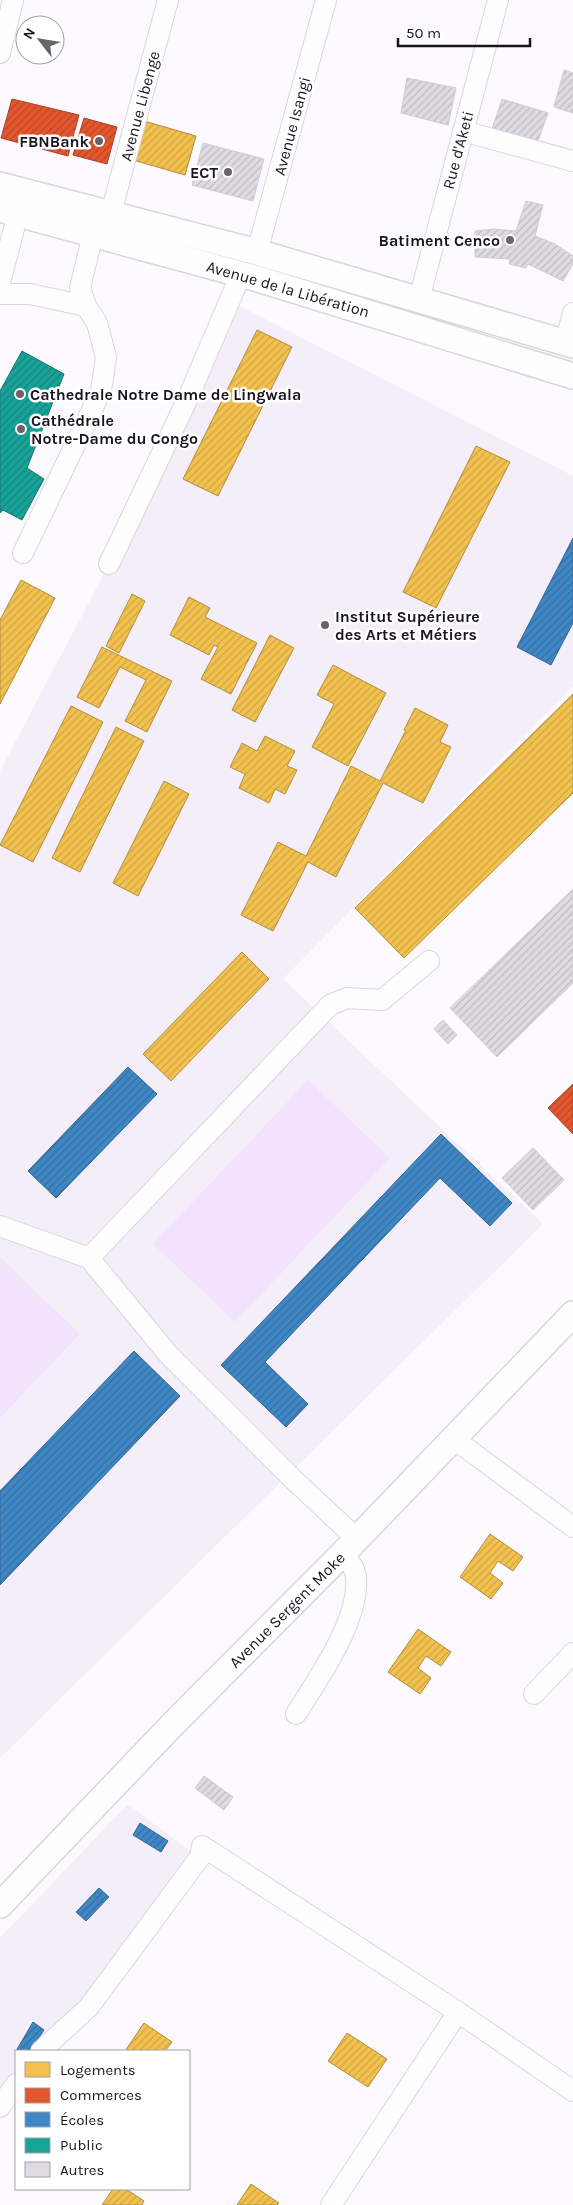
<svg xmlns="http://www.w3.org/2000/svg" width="573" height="2205" viewBox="0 0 573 2205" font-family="Karla,sans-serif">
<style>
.built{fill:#f4eef8}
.green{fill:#f3e2fd}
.homes{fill:url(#homes-hatch);stroke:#b18d40}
.shops{fill:url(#shops-hatch);stroke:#a74329}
.schools{fill:url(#schools-hatch);stroke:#346593}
.public{fill:url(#public-hatch);stroke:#187873}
.building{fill:url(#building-hatch);stroke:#cfcbd2}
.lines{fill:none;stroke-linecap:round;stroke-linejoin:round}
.minor-casing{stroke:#d9d5dc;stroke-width:22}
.major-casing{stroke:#d9d5dc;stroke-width:28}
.minor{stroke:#fffeff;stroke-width:20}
.major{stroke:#fffeff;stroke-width:25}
.poi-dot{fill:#69646c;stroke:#fff;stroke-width:2}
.labels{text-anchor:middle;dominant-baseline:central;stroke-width:5;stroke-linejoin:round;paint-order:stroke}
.street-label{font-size:16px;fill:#1a141e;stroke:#fff}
.poi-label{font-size:16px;font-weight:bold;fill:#1a141e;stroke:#fff;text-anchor:end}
</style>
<defs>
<pattern id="homes-hatch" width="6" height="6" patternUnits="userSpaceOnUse" patternTransform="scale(1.25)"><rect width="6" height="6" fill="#f2c14e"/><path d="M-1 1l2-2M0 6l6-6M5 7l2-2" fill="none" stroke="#cfa544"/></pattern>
<pattern id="shops-hatch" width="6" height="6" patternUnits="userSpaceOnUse" patternTransform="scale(1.25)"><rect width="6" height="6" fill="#e4572e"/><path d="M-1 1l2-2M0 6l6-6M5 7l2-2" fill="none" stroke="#b84727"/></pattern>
<pattern id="schools-hatch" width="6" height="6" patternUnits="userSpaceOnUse" patternTransform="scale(1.25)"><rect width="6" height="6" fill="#3f88c5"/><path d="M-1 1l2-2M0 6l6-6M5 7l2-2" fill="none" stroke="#346e9f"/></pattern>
<pattern id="public-hatch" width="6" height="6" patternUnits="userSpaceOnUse" patternTransform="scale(1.25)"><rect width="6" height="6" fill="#17a398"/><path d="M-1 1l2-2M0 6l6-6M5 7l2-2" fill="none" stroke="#14847b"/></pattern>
<pattern id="building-hatch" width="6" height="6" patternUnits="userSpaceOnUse" patternTransform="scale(1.25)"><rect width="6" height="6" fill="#dfdbe2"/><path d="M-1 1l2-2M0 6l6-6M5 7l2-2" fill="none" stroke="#bfbbc1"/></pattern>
</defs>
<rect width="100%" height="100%" fill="#fcfafe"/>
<path class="built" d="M230,301L573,476V686L283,979L543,1224L0,1758V771L109,564Z
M128,1804L194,1854L88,2000L65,2014L35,2051H16V2075L0,2098V1938Z"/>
<path class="green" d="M308,1080L390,1158L235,1322L153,1244Z
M0,1257L80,1334L0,1418Z"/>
<path class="homes" d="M144,121L196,136L185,175L133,160Z
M257,330L292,347L218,496L183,479Z
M476,446L510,462L436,608L403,592Z
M21,580L55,598L0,704V620Z
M132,594L145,601L119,653L106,646Z
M189,597L210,608L205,617L257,643L231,694L201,679L218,647L214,645L209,655L170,635Z
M270,635L294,648L255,722L232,710Z
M102,647L172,681L147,732L125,721L146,680L120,667L99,708L77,697Z
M333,665L386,693L348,766L312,747L334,704L317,695Z
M573,694V793L404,958L355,908Z
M71,706L103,722L33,862L0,845Z
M415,708L448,725L440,742L451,747L423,803L383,783L336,877L308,862L273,931L241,915L278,842L306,856L351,766L380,781L406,730H404Z
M116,727L144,741L80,872L52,858Z
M265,736L295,751L287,766L297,770L285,794L275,789L269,803L239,788L245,774L230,767L242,743L257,751Z
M164,781L189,794L138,896L113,883Z
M242,952L269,979L171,1081L143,1054Z
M490,1534L523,1557L513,1571L498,1561L490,1573L503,1583L491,1599L460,1577Z
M418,1629L451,1652L441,1666L426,1656L418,1668L431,1678L420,1694L388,1672Z
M144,2023L172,2042L165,2051H125Z
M347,2033L387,2059L368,2087L328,2061Z
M251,2184L279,2203L277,2205H237Z
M113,2189H126L144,2201L142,2205H102Z"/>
<path class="shops" d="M12,99L79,115L68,156L1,138Z
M84,118L117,127L107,164L73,155Z
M573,1084V1134L548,1108Z"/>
<path class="schools" d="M573,538V623L551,665L517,647Z
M128,1067L157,1094L56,1198L28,1171Z
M441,1134L512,1203L490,1226L440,1178L265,1362L308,1404L286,1427L221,1365Z
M134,1351L180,1396L0,1585V1491Z
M140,1823L168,1841L161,1852L133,1835Z
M99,1888L109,1897L86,1921L76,1912Z
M33,2022L44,2030L30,2051H16Z"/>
<path class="public" d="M22,351L64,374L27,468L44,479L22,520L3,510L0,513V391Z"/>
<path class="building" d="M564,70L573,73V113L554,107Z
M407,78L456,88L448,125L401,113Z
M502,99L548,113L538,141L492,129Z
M203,143L264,159L253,201L192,185Z
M526,201L543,205L535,236L555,244L573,256V264L563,281L528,264L526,268L509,264L510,259L475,257V231L494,229L516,231Z
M573,889V983L497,1057L450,1008Z
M443,1020L457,1035L448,1044L434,1029Z
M533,1148L564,1180L533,1210L502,1178Z
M204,1776L233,1797L224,1810L195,1788Z"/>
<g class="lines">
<g class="minor-casing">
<path id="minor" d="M0,53L13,0
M463,131L573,161
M107,228L168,0
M257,252L326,0
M0,283L18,213
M0,294H30L86,306
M419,299L498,0
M565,343L573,313
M23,553L101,391L106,357L97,323L86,306L80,288L93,234
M109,564L188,398L241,274
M0,1226L89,1258L168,1354L295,1481L357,1539
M89,1258L330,1005L347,998L382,1000L429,961
M454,1439L573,1527
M534,1694L573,1653
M296,1714C318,1679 360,1620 356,1577C355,1567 349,1560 343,1554
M41,2051L89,2007L200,1857L202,1846L458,2012L573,2091
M0,2107L16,2084
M331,2205L458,2012"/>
</g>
<g class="major-casing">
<path id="major" d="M0,185L257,252L573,345
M0,209L258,279L573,376
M0,1905L174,1723L357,1539L573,1314"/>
</g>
<use href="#minor" class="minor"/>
<use href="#major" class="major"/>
</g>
<g class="poi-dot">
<circle cx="99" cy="141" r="5"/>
<circle cx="228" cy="172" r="5"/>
<circle cx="510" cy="240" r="5"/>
<circle cx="20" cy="394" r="5"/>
<circle cx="21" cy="429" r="5"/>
<circle cx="325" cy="625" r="5"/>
</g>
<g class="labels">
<g class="street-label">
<text transform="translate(140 106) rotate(-75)">Avenue Libenge</text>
<text transform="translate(292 126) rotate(-75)">Avenue Isangi</text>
<text transform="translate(458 150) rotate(-75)">Rue d'Aketi</text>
<text transform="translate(288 289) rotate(16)">Avenue de la Libération</text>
<text transform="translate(287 1610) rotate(-45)">Avenue Sergent Moke</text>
</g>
<g class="poi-label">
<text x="89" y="141">FBNBank</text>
<text x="218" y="172">ECT</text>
<text x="500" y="240">Batiment Cenco</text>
<text x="30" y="394" text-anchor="start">Cathedrale Notre Dame de Lingwala</text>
<text x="31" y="420" text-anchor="start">Cathédrale<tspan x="31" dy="18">Notre-Dame du Congo</tspan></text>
<text x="335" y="616" text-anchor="start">Institut Supérieure<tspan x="335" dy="18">des Arts et Métiers</tspan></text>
</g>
</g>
<rect x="15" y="2050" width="175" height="140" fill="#ffffff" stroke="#a3a1a5"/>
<rect x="25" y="2062" width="25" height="15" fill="#f2c14e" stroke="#a3a1a5"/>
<text x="60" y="2075" font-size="15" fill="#1a141e">Logements</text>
<rect x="25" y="2088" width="25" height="15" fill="#e4572e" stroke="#a3a1a5"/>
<text x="60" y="2100" font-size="15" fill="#1a141e">Commerces</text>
<rect x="25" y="2112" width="25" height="15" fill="#3f88c5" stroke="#a3a1a5"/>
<text x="60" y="2125" font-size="15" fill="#1a141e">Écoles</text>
<rect x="25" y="2138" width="25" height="15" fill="#17a398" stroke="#a3a1a5"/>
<text x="60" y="2150" font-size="15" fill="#1a141e">Public</text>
<rect x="25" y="2162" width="25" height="15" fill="#dfdbe2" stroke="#a3a1a5"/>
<text x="60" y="2175" font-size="15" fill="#1a141e">Autres</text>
<g transform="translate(40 40) rotate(301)"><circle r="24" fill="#ffffff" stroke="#a3a1a5"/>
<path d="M0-4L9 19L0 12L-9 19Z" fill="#69646c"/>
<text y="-8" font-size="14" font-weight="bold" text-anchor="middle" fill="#1a141e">N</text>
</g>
<path d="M398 38v8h132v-8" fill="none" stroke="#1a141e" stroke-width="2.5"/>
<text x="406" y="38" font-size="15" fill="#1a141e" stroke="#ffffff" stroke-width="4" paint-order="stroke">50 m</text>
</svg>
